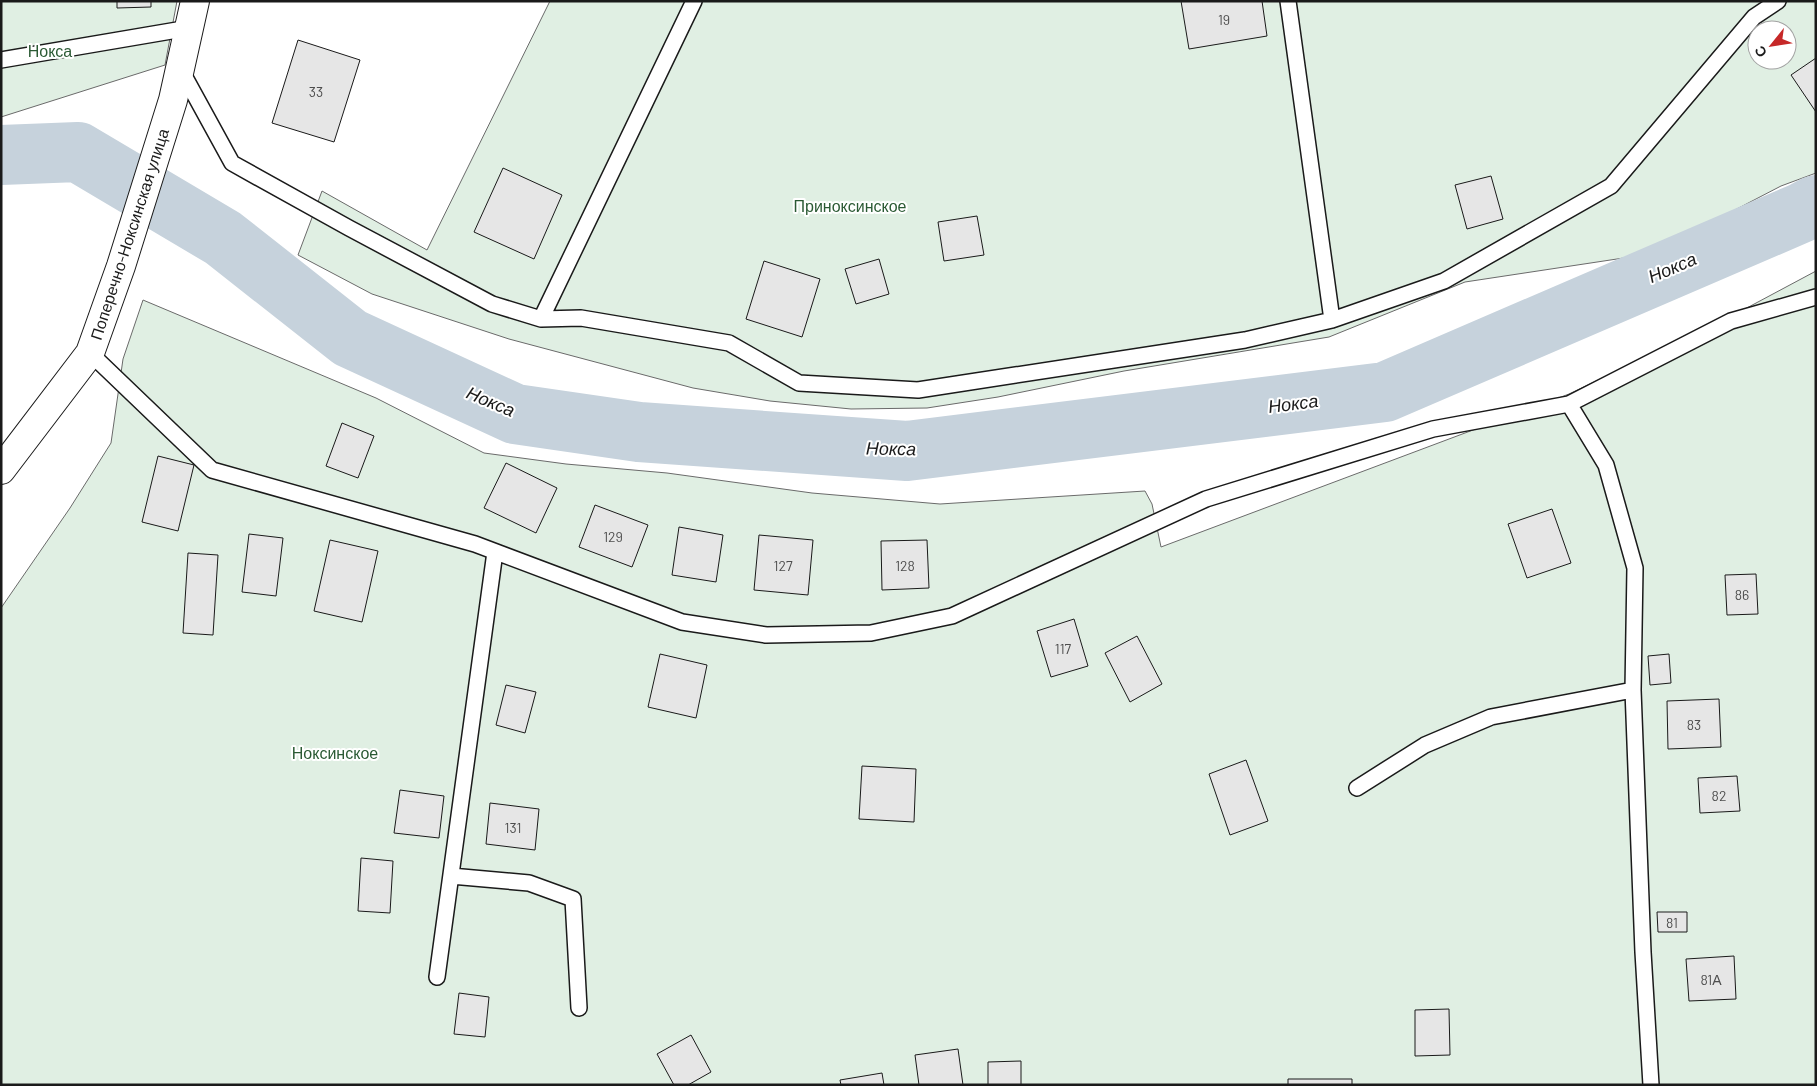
<svg xmlns="http://www.w3.org/2000/svg" width="1817" height="1086" viewBox="0 0 1817 1086" font-family="Barlow,sans-serif">
<style>
.green{fill:#e0efe3;stroke:#6a6a6a;fill-rule:evenodd}
.lines{fill:none;stroke-linecap:round;stroke-linejoin:round}
.river{stroke:#c6d2dc;stroke-width:60}
.building{fill:#e6e6e6;stroke:#1a1a1a}
.service-casing{stroke:#1a1a1a;stroke-width:18}
.minor-casing{stroke:#1a1a1a;stroke-width:30}
.service{stroke:#fff;stroke-width:15}
.minor{stroke:#fff;stroke-width:28}
.labels{text-anchor:middle;dominant-baseline:central;stroke-width:4;stroke-linejoin:round;paint-order:stroke}
.number-label{font-size:14px;fill:#4d4d4d}
.park-label{font-size:16px;fill:#2b5a34;stroke:#fff}
.street-label{font-size:16px;fill:#1a1a1a;stroke:#fff}
.water-label{font-size:18px;font-style:italic;fill:#1a1a1a;stroke:#fff}
</style>
<rect width="100%" height="100%" fill="#fff"/>
<path class="green" d="M1,1H177L165,65L1,117Z
M550,1H1816V173L1781,186L1650,254L1465,282L1329,337L1124,371L998,397L927,408L851,409L770,401L693,388L509,339L372,294L298,255L322,191L427,250ZM1757,30H1787V60H1757Z
M1816,271V1085H1V608L70,508L111,443L123,359L143,300L376,398L484,453L566,464L667,473L812,493L940,504L1145,491L1152,504L1161,547L1569,394L1728,318Z"/>
<g class="lines">
<path class="river" d="M1,155L78,152L223,238L350,338L515,414L639,432L907,451L1385,392L1803,212L1816,205"/>
</g>
<path class="building" d="M117,1H151V7L117,8Z
M1181,1H1262L1267,36L1189,49Z
M298,40L360,60L334,142L272,123Z
M1816,58V112L1791,75Z
M503,168L562,195L534,259L474,232Z
M1491,176L1503,219L1467,229L1455,185Z
M977,216L984,255L944,261L938,222Z
M879,259L889,294L856,304L845,269Z
M764,261L820,279L802,337L746,319Z
M342,423L374,436L358,478L326,466Z
M158,456L194,465L178,531L142,522Z
M506,463L557,488L536,533L484,508Z
M595,505L648,525L632,567L579,547Z
M1552,509L1571,563L1527,578L1508,524Z
M679,527L723,535L716,582L672,575Z
M249,534L283,538L276,596L242,592Z
M759,535L813,540L808,595L754,590Z
M330,540L378,551L362,622L314,611Z
M927,540L929,588L882,590L881,541Z
M188,553L218,555L213,635L183,633Z
M1756,574L1758,614L1727,615L1725,575Z
M1074,619L1088,666L1051,677L1037,631Z
M1137,636L1162,684L1130,702L1105,653Z
M660,654L707,665L696,718L648,707Z
M1669,654L1671,683L1650,685L1648,656Z
M506,685L536,692L525,733L496,725Z
M1719,699L1721,747L1668,749L1667,701Z
M1246,760L1268,821L1230,835L1209,774Z
M862,766L916,769L914,822L859,819Z
M1737,776L1740,811L1700,813L1698,778Z
M400,790L444,796L439,838L394,833Z
M490,803L539,809L535,850L486,844Z
M361,858L393,861L390,913L358,911Z
M1657,912H1687V932H1658Z
M1734,956L1736,999L1689,1001L1686,959Z
M459,993L489,997L485,1037L454,1034Z
M1449,1009L1450,1055L1415,1056V1010Z
M691,1035L711,1072L688,1085H674L657,1054Z
M958,1049L963,1085H919L915,1055Z
M1021,1061V1085H988V1062Z
M882,1073L884,1085H841L840,1080Z
M1288,1079H1352V1085H1288Z"/>
<g class="lines">
<g class="service-casing">
<path id="service" d="M1288,1L1332,320
M1,60L189,28
M181,70L232,163L349,228L492,304L541,319L581,318L729,343L799,383L918,390L1245,340L1332,320L1444,281L1611,186L1754,17L1778,1
M541,319L694,1
M90,353L212,470L475,544L682,622L766,635L871,633L952,616L1206,499L1433,429L1569,404L1731,321L1816,297
M1569,404L1606,465L1635,568L1633,690L1643,952L1651,1085
M1357,788L1425,745L1491,717L1633,690
M451,876L529,883L573,899L579,1008
M437,977L495,552"/>
</g>
<g class="minor-casing">
<path id="minor" d="M1,470L90,353L121,266L173,100L195,1"/>
</g>
<use href="#service" class="service"/>
<use href="#minor" class="minor"/>
</g>
<g class="labels">
<g class="number-label">
<text x="1224" y="19">19</text>
<text x="316" y="91">33</text>
<text x="613" y="536">129</text>
<text x="783" y="565">127</text>
<text x="905" y="565">128</text>
<text x="1742" y="594">86</text>
<text x="1063" y="648">117</text>
<text x="1694" y="724">83</text>
<text x="1719" y="795">82</text>
<text x="513" y="827">131</text>
<text x="1672" y="922">81</text>
<text x="1711" y="979">81А</text>
</g>
<g class="park-label">
<text x="50" y="50">Нокса</text>
<text x="850" y="205">Приноксинское</text>
<text x="335" y="752">Ноксинское</text>
</g>
<g class="street-label">
<text transform="translate(129 234) rotate(-72)">Поперечно-Ноксинская улица</text>
</g>
<g class="water-label">
<text transform="translate(1672 267) rotate(-23)">Нокса</text>
<text transform="translate(491 401) rotate(23)">Нокса</text>
<text transform="translate(1293 403) rotate(-7)">Нокса</text>
<text transform="translate(891 448) rotate(1)">Нокса</text>
</g>
</g>
<rect width="1817" height="1086" fill="none" stroke="#1a1a1a" stroke-width="5"/>
<g transform="translate(1772 45) rotate(240)"><circle r="24" fill="#ffffff" stroke="#a3a3a3"/>
<path d="M0-4L9 19L0 12L-9 19Z" fill="#c62828"/>
<text y="-8" font-size="14" font-weight="bold" text-anchor="middle" fill="#1a1a1a">С</text>
</g>
</svg>
